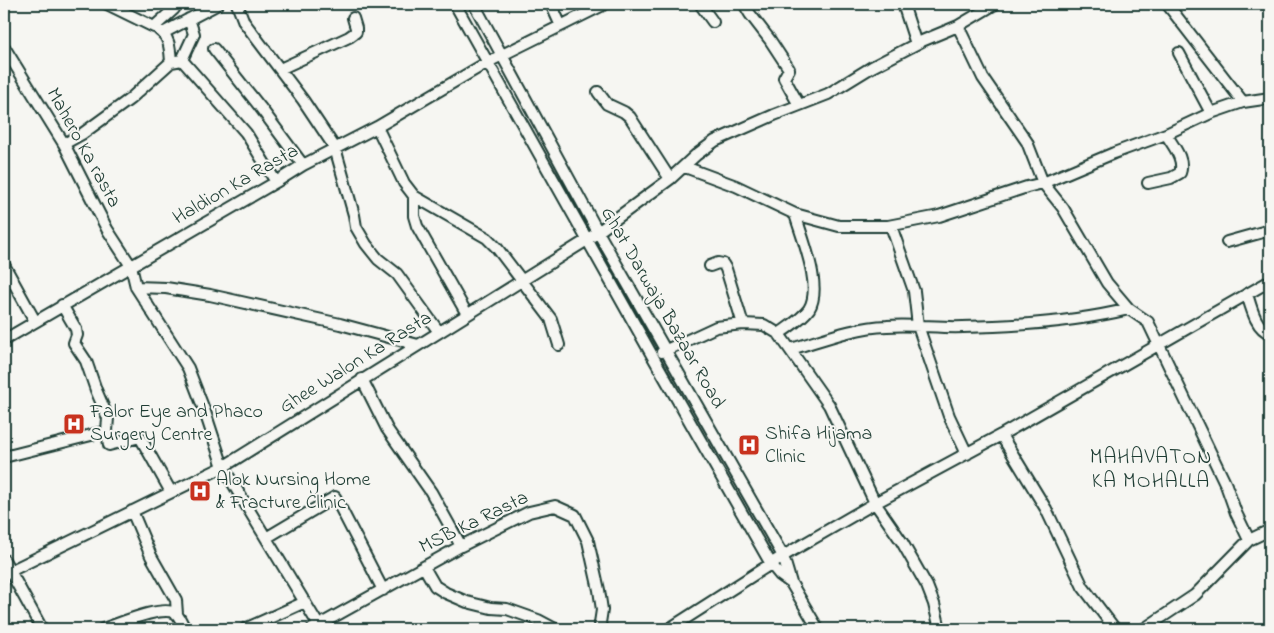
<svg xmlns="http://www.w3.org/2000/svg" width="1274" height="633" viewBox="0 0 1274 633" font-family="'Indie Flower',sans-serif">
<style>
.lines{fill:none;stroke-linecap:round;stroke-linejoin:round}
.minor-casing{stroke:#1f3d34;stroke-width:14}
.minor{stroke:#f6f6f2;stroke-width:10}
.labels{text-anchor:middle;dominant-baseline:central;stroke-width:4;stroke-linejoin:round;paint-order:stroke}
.street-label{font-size:20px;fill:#1f3d34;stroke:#f6f6f2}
.poi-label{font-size:20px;fill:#1f3d34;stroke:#f6f6f2;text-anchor:start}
.neighbourhood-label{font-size:21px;letter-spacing:1px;fill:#1f3d34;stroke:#f6f6f2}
</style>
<rect width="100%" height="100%" fill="#f6f6f2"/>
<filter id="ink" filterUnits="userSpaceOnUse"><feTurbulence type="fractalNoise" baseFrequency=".02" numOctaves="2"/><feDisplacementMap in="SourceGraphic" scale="10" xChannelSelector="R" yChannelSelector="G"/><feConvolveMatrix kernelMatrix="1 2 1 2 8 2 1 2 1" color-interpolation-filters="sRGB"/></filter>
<g filter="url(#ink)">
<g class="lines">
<g class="minor-casing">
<path id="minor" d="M107,4L154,27L174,9L173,4
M237,4L244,22L303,100L335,148L354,215L356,227L366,244L378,259L397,274L439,332
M455,4L653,357L771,564L780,575L791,583
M474,4L598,232L783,556L791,583L818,629
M551,4L561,26
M700,4L713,22
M744,4L750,14L770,40L789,69L784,78L799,105
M903,4L916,44
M1167,4L1243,102
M958,26L983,78L1027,142L1043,183L1063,208L1107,283L1129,309L1148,322L1226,485L1236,513L1249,540
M159,30C170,37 170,50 171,62
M163,33L218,4
M4,47L64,144L107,229L131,266L136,287L188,368L205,412L223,467L321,629
M214,49L260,107L303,165
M1179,53L1211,113
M182,60L194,34L189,19
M280,69L349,37L356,32V28L353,18
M598,92L607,104L624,112L630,117L670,179
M377,127L404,183L414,196L487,238L497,248L551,319L559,345
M64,144L82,134L130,99L171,62L182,60L246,133L276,182
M685,167L736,186L795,214L839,226H888L939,216L1027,187L1043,183L1114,153L1166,134L1211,113L1243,102L1270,98
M1148,183L1171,178L1180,173C1185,159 1173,146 1166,134
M414,196V216L417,226L467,314
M891,226L914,291L918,326L949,416L967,454
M1227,242L1270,230
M4,265L35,321
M710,266L718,263L723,264L726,269L743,324
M136,287L166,288L210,295L340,324L418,345
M1247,294C1251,307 1256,329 1270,333
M779,334C788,327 802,319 809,309C823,287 802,238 795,214
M4,340L276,182L303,165L377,127L488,62L605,4
M791,349C822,340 854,327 887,326C912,324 938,328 963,327C1018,326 1076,322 1129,309
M662,352L716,327L743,324L764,325L779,334L829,405L875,503L902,542L927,586L934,604L940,629
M362,379L387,429L431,492L461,546
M107,431L109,445L140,437L171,492
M1001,435L1046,509L1083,587L1115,629
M4,457L107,431L108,418L96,390L86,361L74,343L77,335L76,329L62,305
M132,511L151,556L176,600L177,614
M266,538L335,497L383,590
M4,560L42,629
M424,567L435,586L446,593L467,602L491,608L507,609L538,620L555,629
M4,574L223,467L587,240L670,179L696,155L715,141L774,115L828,94L872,67L922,41L958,26L995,4
M103,629C119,624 161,605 175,613C180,616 182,624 185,629
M245,629L305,602
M312,629L461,546L529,512L555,506L575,515L588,541L599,590L602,610L600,623L602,629
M669,629L783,556L875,503L1001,435L1270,281
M1144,629L1195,595L1249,540L1270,530"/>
</g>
<use href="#minor" class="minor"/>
</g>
</g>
<defs>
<g id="hospital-square" transform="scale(1.125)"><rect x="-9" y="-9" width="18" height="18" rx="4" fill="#c8321e" stroke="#f6f6f2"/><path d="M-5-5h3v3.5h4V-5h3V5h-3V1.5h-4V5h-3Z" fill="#fff"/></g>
</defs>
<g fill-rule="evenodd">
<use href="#hospital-square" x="74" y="424"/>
<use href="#hospital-square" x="749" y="445"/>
<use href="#hospital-square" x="200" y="491"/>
</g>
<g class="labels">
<g class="street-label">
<text transform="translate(83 148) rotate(61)">Mahero Ka rasta</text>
<text transform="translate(236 185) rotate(-30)">Haldion Ka Rasta</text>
<text transform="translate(662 308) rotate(60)">Ghat Darwaja Bazaar Road</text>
<text transform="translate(356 363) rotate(-32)">Ghee Walon Ka Rasta</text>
<text transform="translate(474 523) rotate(-26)">MSB Ka Rasta</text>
</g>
<g class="poi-label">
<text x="90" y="412">Falor Eye and Phaco<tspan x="90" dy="23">Surgery Centre</tspan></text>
<text x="765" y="434">Shifa Hijama<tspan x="765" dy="23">Clinic</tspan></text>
<text x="216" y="480">Alok Nursing Home<tspan x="216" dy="23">&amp; Fracture Clinic</tspan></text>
</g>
<g class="neighbourhood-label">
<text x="1151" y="458">MAHAVATON<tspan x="1151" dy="24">KA MOHALLA</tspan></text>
</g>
</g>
<rect width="1274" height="633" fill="none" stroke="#f6f6f2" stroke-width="20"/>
<rect x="10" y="10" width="1254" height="613" fill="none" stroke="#1f3d34" stroke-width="2" filter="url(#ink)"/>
</svg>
